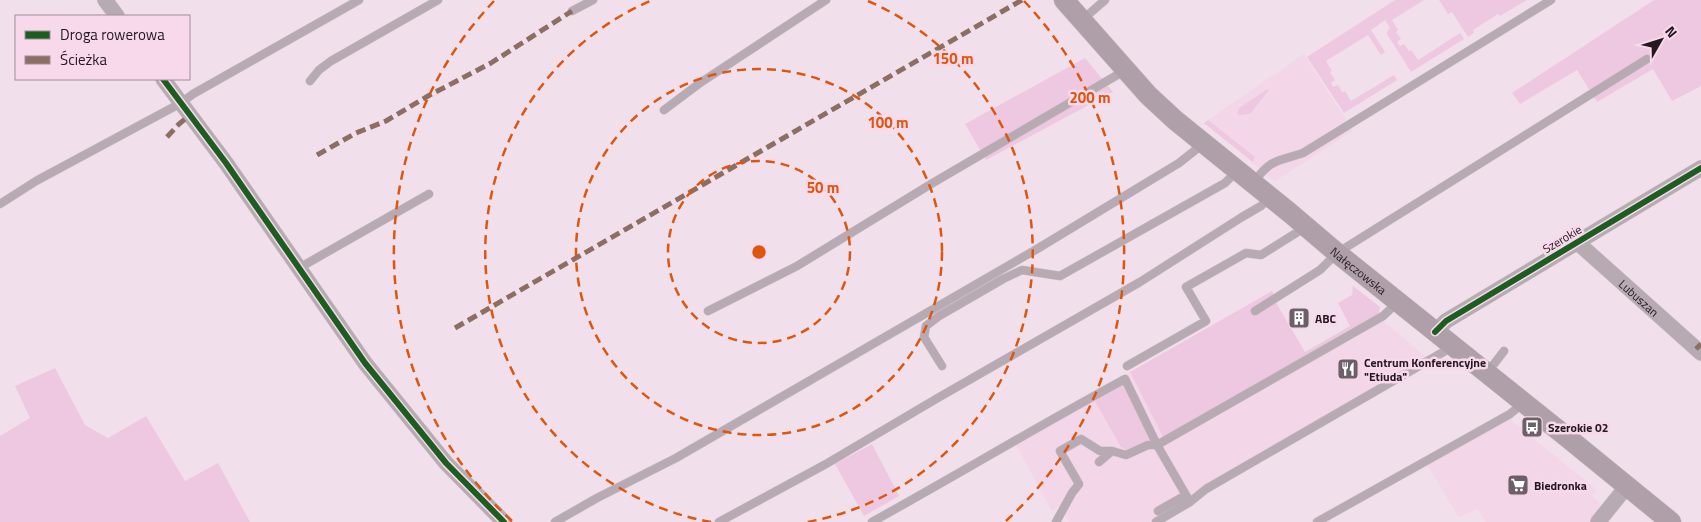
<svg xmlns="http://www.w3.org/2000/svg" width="1701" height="522" viewBox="0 0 1701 522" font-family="'Titillium Web',sans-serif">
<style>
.built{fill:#f3d6e8}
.green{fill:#eec7e0}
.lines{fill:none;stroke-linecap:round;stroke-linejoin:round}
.service-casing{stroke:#cabec6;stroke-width:9}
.minor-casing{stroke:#cabec6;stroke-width:16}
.secondary-casing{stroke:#cabec6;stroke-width:21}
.service{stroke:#b8aab3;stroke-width:8}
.minor{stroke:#b8aab3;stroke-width:15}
.secondary{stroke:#ae9fa9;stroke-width:20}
.quiet{stroke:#8d6e63;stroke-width:5;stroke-dasharray:10 5;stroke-linecap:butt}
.cycleway-casing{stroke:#f8d9ec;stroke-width:9}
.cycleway{stroke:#1b5e20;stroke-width:6}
.ring{fill:none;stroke:#de560d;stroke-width:2.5;stroke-dasharray:9 6}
.labels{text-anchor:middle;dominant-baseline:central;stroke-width:5;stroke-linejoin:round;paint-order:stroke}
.street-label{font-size:12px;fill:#241920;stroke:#f8d9ec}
.poi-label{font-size:12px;font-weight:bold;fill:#241920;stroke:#f8d9ec;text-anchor:start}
.centre{fill:#de560d;stroke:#f8d9ec;stroke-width:2.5}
.ring-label{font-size:15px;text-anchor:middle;font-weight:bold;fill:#de560d;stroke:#f8d9ec;stroke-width:5;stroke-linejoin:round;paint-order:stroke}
</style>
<rect width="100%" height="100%" fill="#f1e0eb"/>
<path class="built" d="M1304,54L1353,131L1275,181L1204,123Z
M1380,318L1426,357L1148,522H1069L1059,506L1052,511L1014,441L1031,431L1029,428L1130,372L1165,441Z
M1510,419L1514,423L1597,490L1592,496L1601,504L1590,522H1486L1478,509L1459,517L1426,463Z"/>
<path class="green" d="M1395,0H1424L1392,20L1398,30L1396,32L1401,39L1397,42L1400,46L1404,44L1409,51L1411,50L1418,60L1460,33L1464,39L1411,72L1387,34L1388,30L1390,28L1385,20L1371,30L1385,52L1381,55L1368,35L1326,61L1332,71L1330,72L1335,80L1331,83L1333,87L1338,85L1342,92L1345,91L1351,101L1394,75L1397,80L1344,113L1307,57Z
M1439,0H1527L1500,16L1498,14L1473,30L1474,33L1468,37L1452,12L1448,14Z
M1654,0H1701V86L1672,101L1653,69L1597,102L1577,70L1520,104L1512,93Z
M1085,58L1113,92L986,160L965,124Z
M1266,90H1269L1250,114L1239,115L1237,114L1239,108Z
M1208,120L1255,157L1253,162L1204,123Z
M1353,286L1380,307L1378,316L1164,439L1130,372L1272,291L1278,306L1305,352L1350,326L1338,303L1352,295Z
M55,368L85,425L108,438L146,416L185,481L218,463L250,522H0V436L30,418L15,386Z
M1123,385L1152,439L1127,450L1121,447L1095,401Z
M872,444L899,496L864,516L835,464Z"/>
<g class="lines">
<g class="service-casing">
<path id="service" d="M572,11L593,0
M1082,20L1105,0
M310,81L319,70L331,61L438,0
M664,110L700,83L826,0
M1253,183C1272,158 1276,162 1303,153L1551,0
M0,204L36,181L181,103L193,94L359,0
M299,268L429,194
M708,311L797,266L931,184L1124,71
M1255,311L1320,270L1337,253L1647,59
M942,366L924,337L926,326L939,316L1003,279L1022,270L1060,276L1225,183L1236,172
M1127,366L1206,321L1186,287L1246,253L1261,255L1304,228
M1487,373L1504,351
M1190,502L1157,445L1383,316L1398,302
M1158,511L1186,495
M555,522L597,498L676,458L1037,249L1179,163L1203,144
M719,522L826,464L936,399L1140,282L1242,217L1261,206L1269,198
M872,522C957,475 1040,425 1125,379L1157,445H1148L1126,455L1112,451L1099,462
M1056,522L1072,493L1079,484L1060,451L1081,439L1100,451H1112
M1156,522L1190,502L1206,489L1445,351L1449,346
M1317,522L1510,414L1523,403"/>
</g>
<g class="minor-casing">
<g id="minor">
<path d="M105,0L117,16"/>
<path d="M163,79L226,163L365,363L446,463L504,522"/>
<path id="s1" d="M1578,243L1701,353"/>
<path d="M1435,332L1446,321L1701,168"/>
<path d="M1598,522L1627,486"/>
</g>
</g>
<g class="secondary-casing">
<g id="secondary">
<path id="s2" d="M1064,0L1148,95L1175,120L1290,213L1337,253L1568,438L1671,522"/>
</g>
</g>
<use href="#service" class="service"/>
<use href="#minor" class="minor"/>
<use href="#secondary" class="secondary"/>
<path class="quiet" d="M167,137L179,124L190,115
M317,155L356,133L386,121L428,96L491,63L572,11
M455,328L1022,0
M1696,349L1701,344"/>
<g class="cycleway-casing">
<path id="cycleway" d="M163,79L226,163L365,363L446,463L504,522
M1435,332L1446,321L1701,168"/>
</g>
<use href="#cycleway" class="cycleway"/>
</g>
<g class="ring">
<circle cx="759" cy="252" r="91"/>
<circle cx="759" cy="252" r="183"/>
<path d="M711 522A274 274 0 0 1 650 1M868 1A274 274 0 0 1 807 522"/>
<path d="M512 521A365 365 0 0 1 494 1M1024 1A365 365 0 0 1 1006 521"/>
</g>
<defs>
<g id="building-square" transform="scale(1.125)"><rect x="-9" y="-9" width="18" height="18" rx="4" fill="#6c5f67" stroke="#f8d9ec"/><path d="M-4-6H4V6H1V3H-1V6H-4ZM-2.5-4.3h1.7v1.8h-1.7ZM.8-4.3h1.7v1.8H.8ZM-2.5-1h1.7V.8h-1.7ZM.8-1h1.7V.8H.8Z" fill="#fff"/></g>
<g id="restaurant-square" transform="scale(1.125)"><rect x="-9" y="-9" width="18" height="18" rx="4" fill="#6c5f67" stroke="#f8d9ec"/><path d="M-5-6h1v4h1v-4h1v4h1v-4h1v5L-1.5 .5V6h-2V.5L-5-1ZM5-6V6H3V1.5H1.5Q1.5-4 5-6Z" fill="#fff"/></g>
<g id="bus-square" transform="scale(1.125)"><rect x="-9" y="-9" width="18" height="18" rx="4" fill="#6c5f67" stroke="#f8d9ec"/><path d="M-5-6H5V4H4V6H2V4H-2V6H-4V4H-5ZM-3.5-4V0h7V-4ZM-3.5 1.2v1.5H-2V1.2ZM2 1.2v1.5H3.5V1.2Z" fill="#fff"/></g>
<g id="supermarket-square" transform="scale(1.125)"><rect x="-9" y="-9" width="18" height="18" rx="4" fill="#6c5f67" stroke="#f8d9ec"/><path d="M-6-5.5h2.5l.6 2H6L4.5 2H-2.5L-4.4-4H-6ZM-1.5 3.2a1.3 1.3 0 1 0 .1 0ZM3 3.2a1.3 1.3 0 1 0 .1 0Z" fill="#fff"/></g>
</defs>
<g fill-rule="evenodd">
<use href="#building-square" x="1299" y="318"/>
<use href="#restaurant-square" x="1348" y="369"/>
<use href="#bus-square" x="1532" y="427"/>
<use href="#supermarket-square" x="1518" y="485"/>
</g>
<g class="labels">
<g class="street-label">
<text transform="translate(1562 239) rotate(-31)">Szerokie</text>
<text stroke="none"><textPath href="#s2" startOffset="401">Nałęczowska</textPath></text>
<text stroke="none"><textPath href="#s1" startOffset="82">Lubuszan</textPath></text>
</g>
<g class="poi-label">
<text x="1315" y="318">ABC</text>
<text x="1364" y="362">Centrum Konferencyjne<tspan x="1364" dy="14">"Etiuda"</tspan></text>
<text x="1548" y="427">Szerokie 02</text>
<text x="1534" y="485">Biedronka</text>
</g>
</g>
<circle cx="759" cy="252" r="8" class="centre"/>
<g class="ring-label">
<text x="953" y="64">150 m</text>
<text x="1090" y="103">200 m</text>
<text x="888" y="128">100 m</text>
<text x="823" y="193">50 m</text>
</g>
<rect x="15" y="15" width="175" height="65" fill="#f8d9ec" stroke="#a38c9a"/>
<rect x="25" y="31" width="25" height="8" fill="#1b5e20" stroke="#a38c9a"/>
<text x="60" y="40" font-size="15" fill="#241920">Droga rowerowa</text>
<rect x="25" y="56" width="25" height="8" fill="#8d6e63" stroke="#a38c9a"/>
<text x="60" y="65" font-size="15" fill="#241920">Ścieżka</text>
<g transform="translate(1661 40) rotate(51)" stroke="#f8d9ec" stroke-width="4" paint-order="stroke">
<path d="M0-4L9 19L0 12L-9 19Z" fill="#241920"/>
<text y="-8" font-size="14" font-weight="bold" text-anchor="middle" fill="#241920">N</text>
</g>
</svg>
